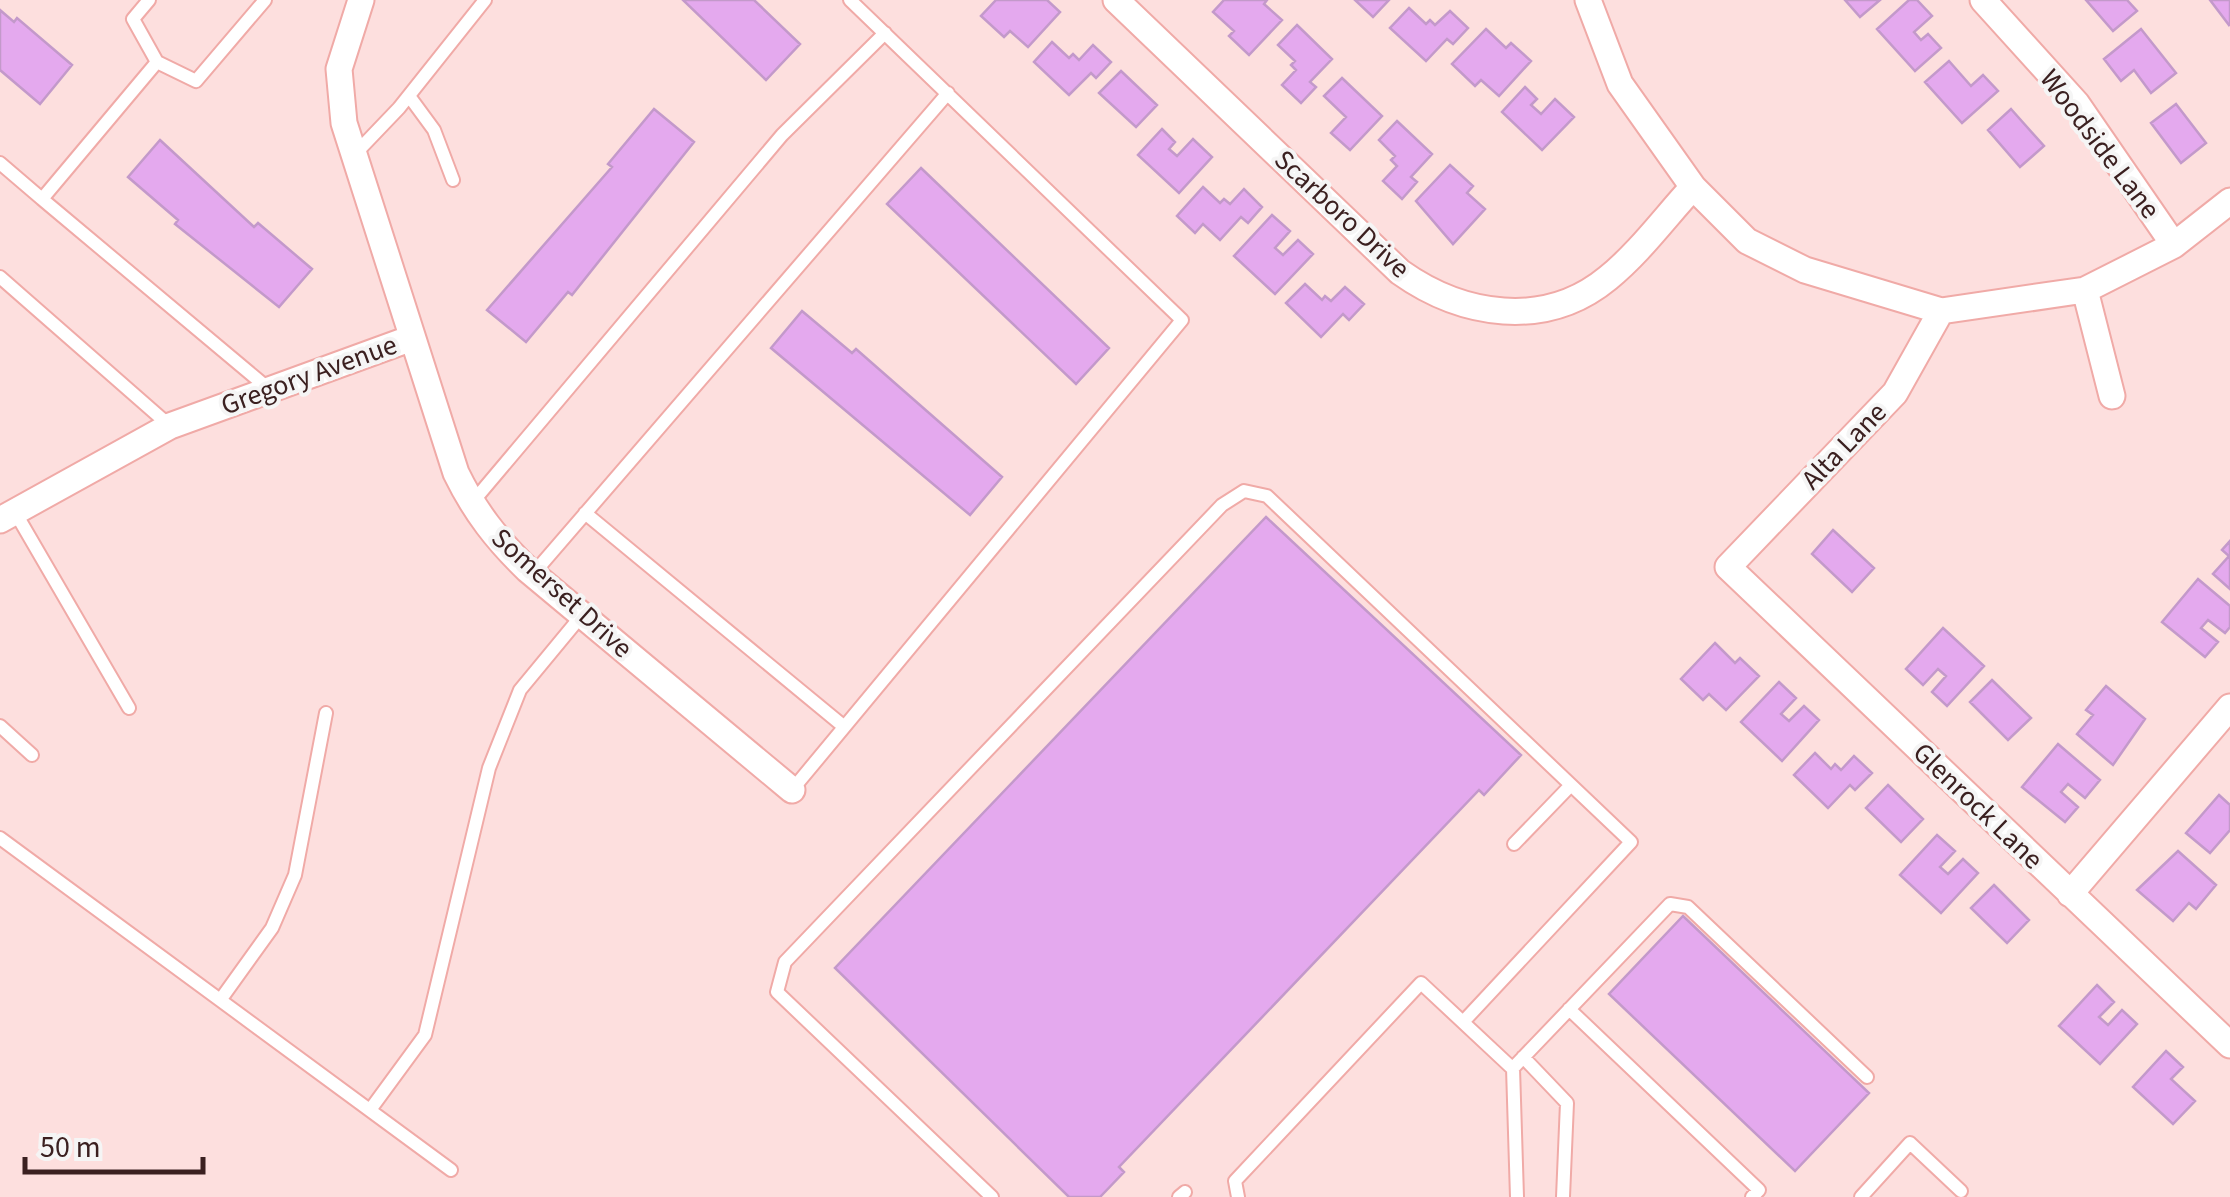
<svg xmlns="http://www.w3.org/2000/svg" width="2230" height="1197" viewBox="0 0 2230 1197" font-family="'Source Sans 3',sans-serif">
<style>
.building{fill:#e4a9ee;stroke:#c399ca;stroke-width:2.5}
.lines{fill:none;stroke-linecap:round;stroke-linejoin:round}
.lane-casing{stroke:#f0aaa7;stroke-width:16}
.street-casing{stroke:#f0aaa7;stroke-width:29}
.lane{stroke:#fff;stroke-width:12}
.street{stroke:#fff;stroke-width:25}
.labels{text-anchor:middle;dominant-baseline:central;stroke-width:8;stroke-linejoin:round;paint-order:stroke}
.street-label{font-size:28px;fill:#3b2020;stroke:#f5f5f5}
</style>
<rect width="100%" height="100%" fill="#fddfde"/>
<path class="building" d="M683,0H754L800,44L766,80Z
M996,0H1047L1060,12L1028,47L1010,31L1004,37L981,16Z
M1224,0H1267L1264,4L1282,20L1249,55L1229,36L1234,31L1213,12Z
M1355,0H1389L1373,17Z
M1845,0H1880L1860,17Z
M1909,0H1917L1932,16L1914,32L1921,40L1928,34L1941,48L1915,71L1877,29Z
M2086,0H2127L2137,11L2113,31Z
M2210,0H2230V24L2229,25Z
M1409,8L1426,24L1430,20L1435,25L1450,11L1468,28L1453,44L1447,39L1426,61L1390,28Z
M0,10L14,22L17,18L72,65L40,104L0,70Z
M1297,25L1332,59L1310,82L1316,87L1301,103L1282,85L1296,70L1291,65L1295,61L1278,45Z
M1486,29L1506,48L1511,43L1531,61L1499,96L1481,80L1475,86L1452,64Z
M2141,29L2176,73L2151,93L2134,70L2121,81L2104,59Z
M1052,42L1069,58L1073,54L1079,60L1093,45L1111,62L1096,78L1091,73L1069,95L1034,62Z
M1949,61L1971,86L1983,75L1998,91L1962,123L1925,82Z
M1121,71L1157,105L1136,127L1099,93Z
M1342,78L1382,116L1350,150L1331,133L1346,117L1324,96Z
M1525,87L1537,99L1531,105L1541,114L1555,99L1574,117L1542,150L1502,112Z
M2176,104L2206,143L2181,163L2151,123Z
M654,109L694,142L572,295L568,292L526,342L487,310L612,167L608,164Z
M2011,109L2044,146L2020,167L1988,130Z
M1397,121L1432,154L1411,177L1417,182L1402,199L1383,181L1397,166L1391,160L1395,156L1379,140Z
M1162,129L1175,142L1169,149L1177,156L1193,139L1212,157L1179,193L1138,155Z
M160,140L254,227L258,223L312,269L279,307L175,224L178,220L128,177Z
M1450,165L1473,186L1467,193L1485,209L1453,244L1416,201Z
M921,168L1109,348L1076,384L887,204Z
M1203,187L1220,203L1224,199L1230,204L1244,189L1262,207L1248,223L1241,217L1220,240L1203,224L1195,233L1177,216Z
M1272,215L1290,231L1275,248L1283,255L1298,240L1313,254L1275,294L1234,256Z
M1305,284L1322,300L1325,296L1331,301L1345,287L1364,304L1349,320L1343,314L1321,337L1286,303Z
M802,311L852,353L856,349L1002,477L970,515L771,348Z
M1266,517L1521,755L1484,795L1479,790L1119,1167L1124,1172L1100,1197H1069L835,968Z
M1833,530L1874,568L1852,592L1812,554Z
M2230,541V589L2213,574L2229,556L2222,550Z
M2198,579L2230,606V627L2225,633L2208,620L2201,628L2218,642L2205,657L2162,622Z
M1943,628L1984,666L1947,706L1932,692L1946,676L1938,669L1923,685L1906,669Z
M1715,643L1735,663L1740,658L1759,676L1726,710L1709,694L1703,700L1681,679Z
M1992,680L2031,718L2008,740L1970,702Z
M1779,682L1796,698L1781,714L1789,721L1804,706L1819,720L1782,761L1741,722Z
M2106,686L2145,719L2113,765L2077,734L2093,715L2086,710Z
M2058,744L2100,780L2085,798L2068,784L2061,792L2078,807L2065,822L2022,787Z
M1815,753L1831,769L1835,764L1841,770L1854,756L1872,773L1855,790L1850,785L1828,808L1794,775Z
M1888,785L1923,819L1901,842L1866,808Z
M2219,795L2230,805V830L2210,853L2186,833Z
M1937,835L1955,851L1940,867L1948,874L1963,859L1978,873L1941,913L1900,875Z
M2178,851L2216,885L2196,909L2189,903L2173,921L2137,890Z
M1994,885L2029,920L2007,943L1971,908Z
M1683,916L1869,1093L1795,1171L1609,994Z
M2097,985L2114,1002L2099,1017L2108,1025L2122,1010L2137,1024L2100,1064L2059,1026Z
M2166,1051L2183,1067L2171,1079L2195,1101L2173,1124L2133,1087Z"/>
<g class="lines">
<g class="lane-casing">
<path id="lane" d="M149,0L133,19L157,62L42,199L270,390
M157,62L196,81L265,0
M409,96L434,130L453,180
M355,154L399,108L485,0
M0,163L42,199
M0,277L170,426
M471,504L782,135L885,33
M15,512L129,708
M585,513L842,725
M533,574L948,93
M0,726L32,755
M792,790L1182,320L850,0
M0,838L451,1170
M1514,844L1571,785
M221,999L272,928L295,875L326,713
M1569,1009L1759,1190L1752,1197
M1523,1057L1567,1103L1563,1197
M370,1110L425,1035L489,768L520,690L582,615
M992,1197L777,992L785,962L1222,505L1244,491L1267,496L1631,842L1463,1022
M1179,1197L1185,1192
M1238,1197L1235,1181L1421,983L1513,1069
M1517,1197L1513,1068L1670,904L1688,907L1867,1077
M1861,1197L1910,1143L1961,1191"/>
</g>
<g class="street-casing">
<path id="street" d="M361,0L339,69L344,123L456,473C475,512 497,540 528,570L792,790
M1116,0L1400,272C1462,316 1545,330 1608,278C1640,252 1666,216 1693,187
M1588,0L1620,84L1693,187L1747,241L1805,270L1941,311L2085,290L2174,245L2230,201
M1983,0L2077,104L2174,245
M2085,290L2112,396
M1941,311L1895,393L1728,567L2230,1045
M0,520L170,426L412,338
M2070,894L2230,707"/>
</g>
<use href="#lane" class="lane"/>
<use href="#street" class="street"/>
</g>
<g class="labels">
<g class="street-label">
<text transform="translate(2100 144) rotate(53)">Woodside Lane</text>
<text transform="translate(1342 214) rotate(43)">Scarboro Drive</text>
<text transform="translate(309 375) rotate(-20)">Gregory Avenue</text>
<text transform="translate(1844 446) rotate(-46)">Alta Lane</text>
<text transform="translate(562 593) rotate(42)">Somerset Drive</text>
<text transform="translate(1978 806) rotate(44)">Glenrock Lane</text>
</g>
</g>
<path d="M25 1157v15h178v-15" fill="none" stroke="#3b2020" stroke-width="5"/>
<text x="40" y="1157" font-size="30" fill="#3b2020" stroke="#f5f5f5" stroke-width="8" paint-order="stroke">50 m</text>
</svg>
